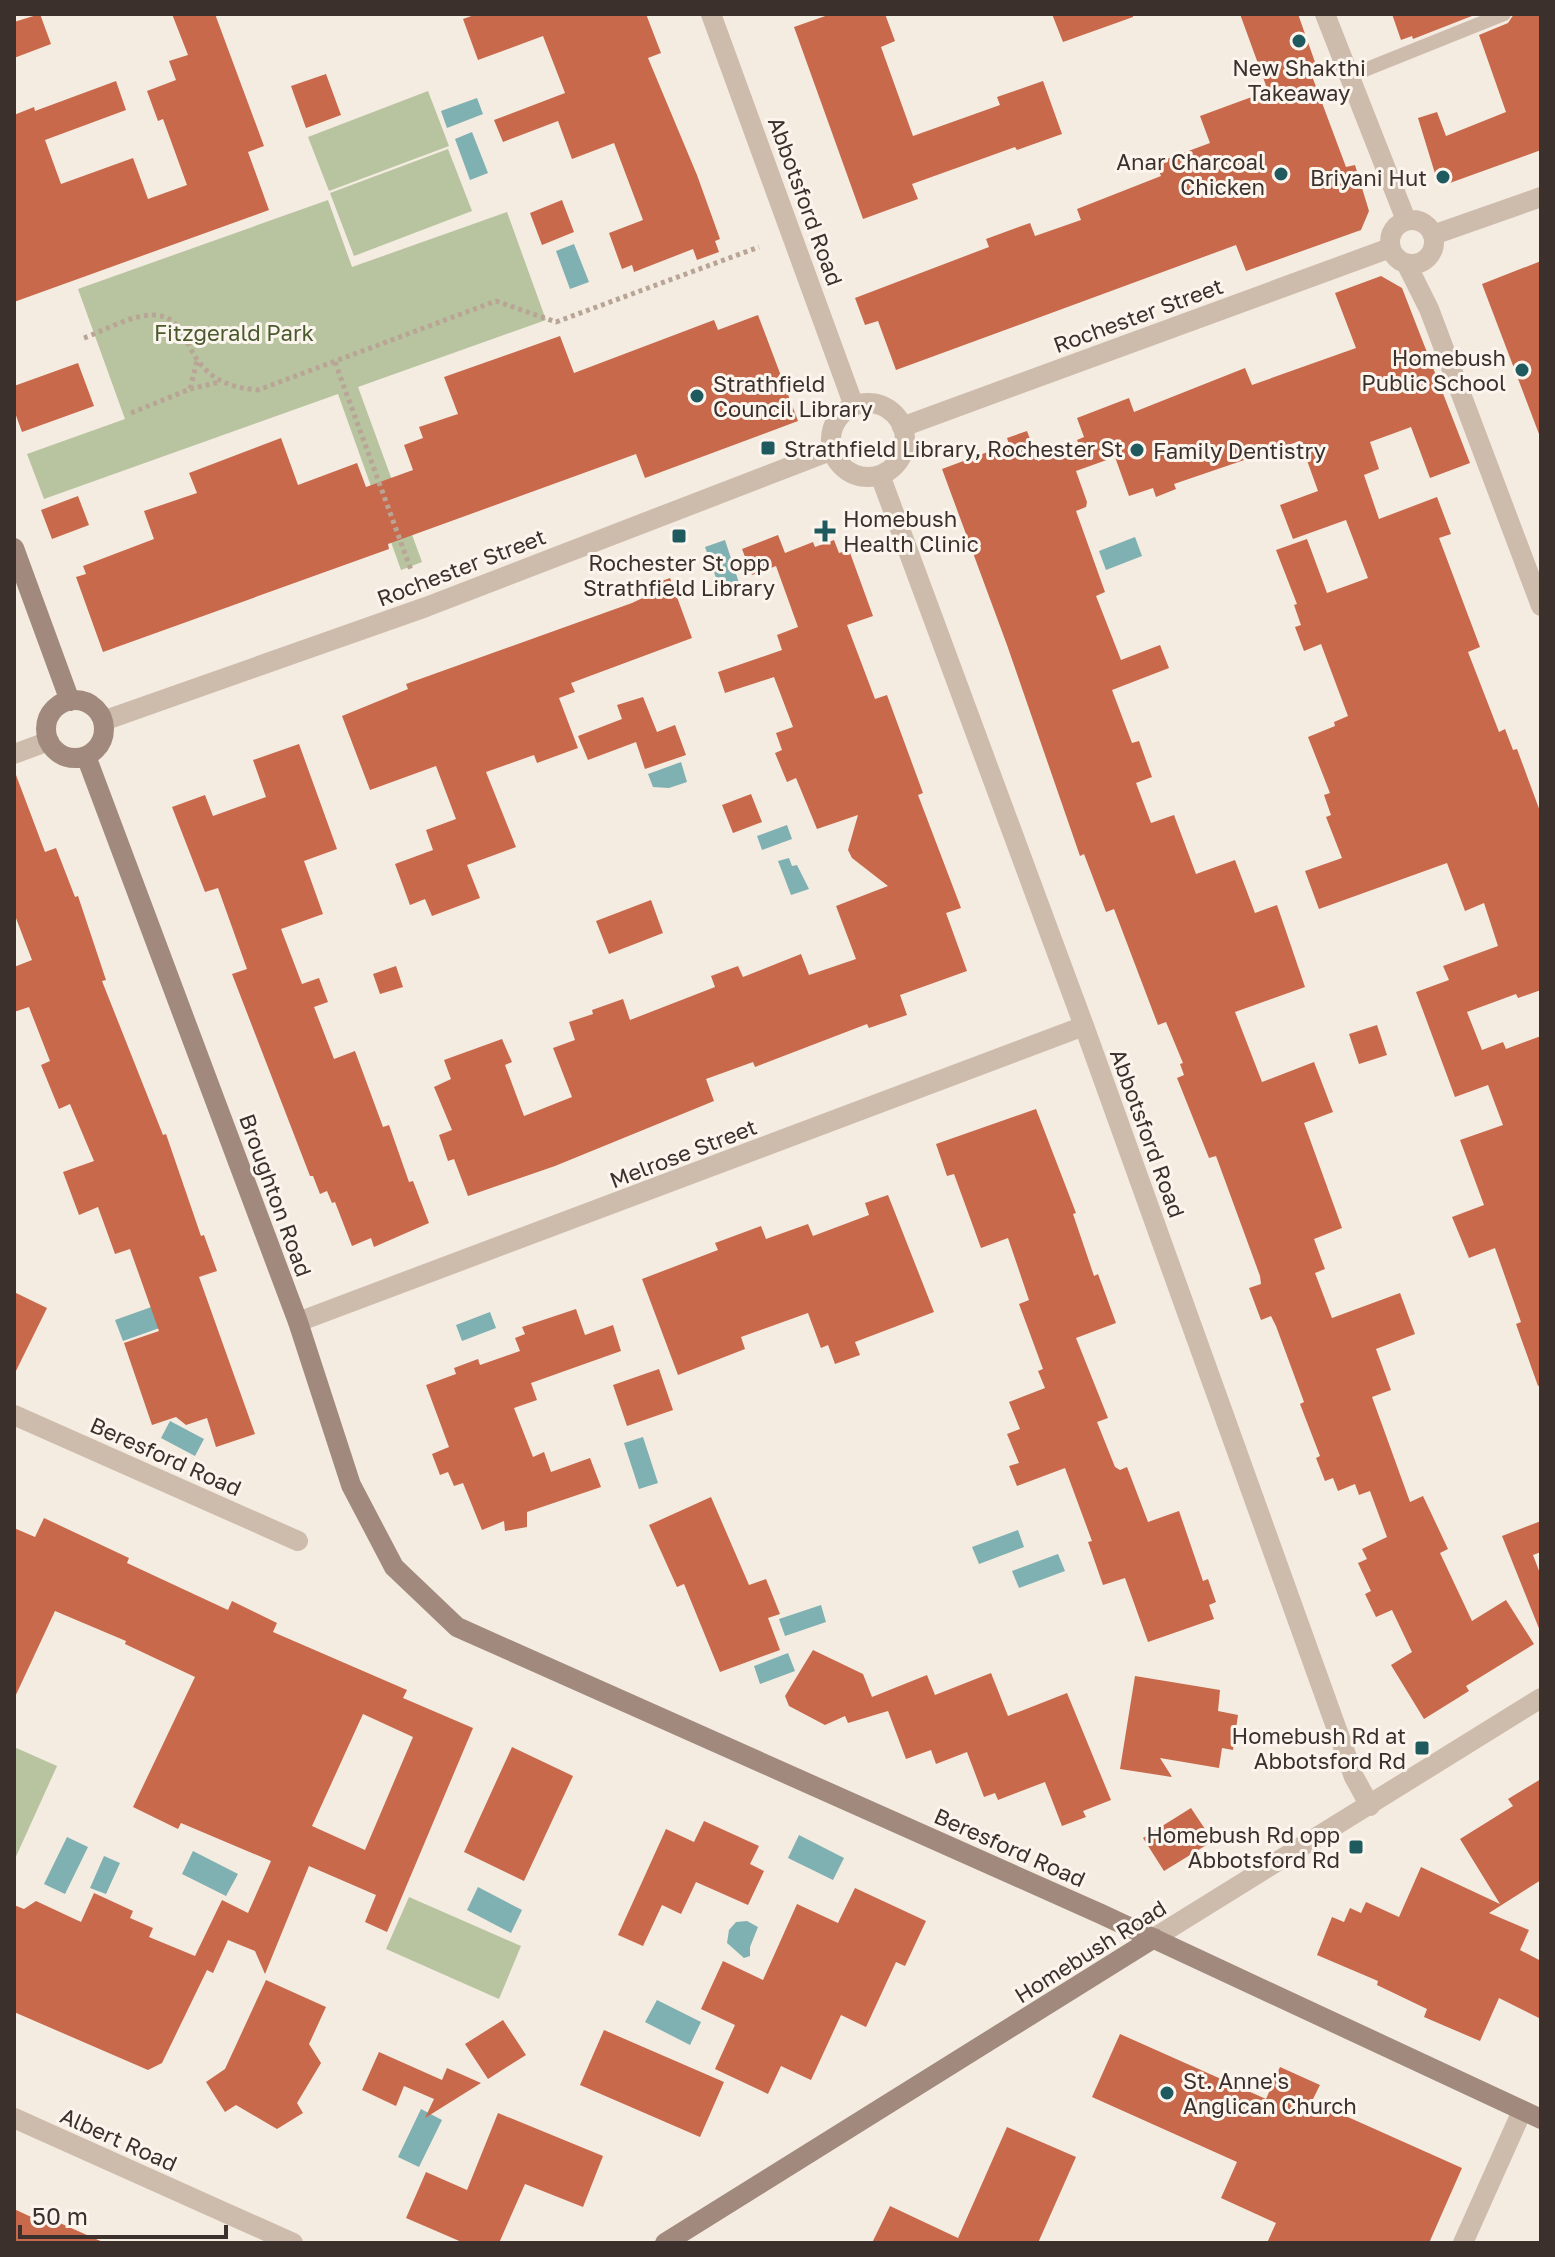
<svg xmlns="http://www.w3.org/2000/svg" width="1555" height="2257" viewBox="0 0 1555 2257" font-family="'Golos Text',sans-serif">
<style>
.green{fill:#b8c4a0}
.water{fill:#7fb0b2}
.building{fill:#c8694b;fill-rule:evenodd}
.lines{fill:none;stroke-linecap:round;stroke-linejoin:round}
.path{stroke:#b9a596;stroke-width:5;stroke-dasharray:4 4;stroke-linecap:butt}
.service{stroke:#cdbbac;stroke-width:14}
.minor{stroke:#cdbbac;stroke-width:20}
.tertiary{stroke:#cdbbac;stroke-width:20}
.secondary{stroke:#a18a7d;stroke-width:20}
.poi-dot{fill:#1f5a5e;stroke:#fbf5ee;stroke-width:3}
.labels{text-anchor:middle;dominant-baseline:central;stroke-width:6;stroke-linejoin:round;paint-order:stroke}
.poi-label{font-size:22px;fill:#3b302b;stroke:#fbf5ee;text-anchor:end}
.street-label{font-size:22px;fill:#3b302b;stroke:#fbf5ee}
.park-label{font-size:22px;fill:#4a5a2e;stroke:#fbf5ee}
</style>
<rect width="100%" height="100%" fill="#f4ebe1"/>
<path class="green" d="M428,91L449,146L329,191L308,137Z
M448,149L472,211L354,256L330,193Z
M328,200L352,267L507,212L546,320L358,387L422,562L401,570L338,394L44,499L27,454L125,419L78,289Z
M14,1747L57,1766L14,1861Z
M409,1897L521,1946L499,1999L386,1949Z"/>
<path class="water" d="M477,98L483,114L447,128L441,111Z
M472,132L488,173L470,180L455,139Z
M574,244L589,282L570,289L556,251Z
M1135,537L1142,556L1106,570L1099,551Z
M725,540L740,586L721,592L705,547Z
M681,762L687,782L669,788L653,787L648,774Z
M787,825L792,839L762,850L757,836Z
M789,858L792,866L797,865L809,889L791,895L778,861Z
M157,1305L165,1326L123,1341L115,1320Z
M490,1312L496,1328L462,1341L456,1325Z
M170,1421L204,1439L195,1456L161,1438Z
M643,1437L658,1483L639,1489L624,1443Z
M1018,1530L1024,1547L979,1564L972,1547Z
M1058,1554L1065,1571L1019,1588L1012,1571Z
M821,1605L826,1622L785,1636L779,1619Z
M788,1653L795,1671L760,1684L754,1666Z
M799,1835L844,1858L833,1880L788,1858Z
M67,1837L88,1847L65,1894L44,1884Z
M193,1851L238,1874L226,1896L182,1874Z
M104,1856L120,1863L106,1894L90,1888Z
M478,1887L522,1910L511,1933L467,1910Z
M747,1921L758,1927L750,1947V1956L744,1958L727,1943L729,1930L736,1922Z
M657,2000L701,2022L690,2045L645,2022Z
M421,2109L442,2120L419,2167L398,2157Z"/>
<path class="building" d="M40,14L51,44L14,58V22Z
M172,14H215L264,146L248,152L269,210L14,302V115L34,107L35,111L116,81L126,110L45,140L61,184L133,158L148,199L187,185L163,119L158,121L147,91L176,80L169,61L188,55Z
M477,14H646L661,53L648,58L697,175L720,239L715,241L719,252L697,260L693,249L634,272L632,265L622,269L609,233L643,220L614,143L572,159L558,121L503,142L494,120L565,93L543,36L478,60L463,19Z
M831,14H885L895,41L881,47L913,136L1000,105L997,97L1043,81L1062,134L1017,150L1015,147L912,184L918,199L863,219L794,27Z
M1052,14H1133V17L1063,42Z
M1240,14H1298L1316,65L1309,68L1346,167L1355,165L1369,211L1361,230L1246,271L1236,245L896,370L878,321L865,325L855,298L989,247L986,239L1030,223L1035,236L1081,220L1077,209L1161,176L1156,163L1210,143L1200,116L1268,91Z
M1392,14H1477L1413,39L1412,36L1401,40Z
M1514,14H1541V150L1447,184L1437,180L1418,118L1437,112L1446,136L1506,112L1479,35L1508,23Z
M326,74L341,115L306,128L291,86Z
M562,200L574,232L542,245L530,213Z
M1541,261V433L1539,434L1482,284Z
M1381,276L1402,288L1470,463L1430,478L1411,427L1370,442L1379,469L1364,475L1379,519L1437,497L1451,534L1439,538L1480,647L1468,652L1499,732L1505,729L1513,750L1517,749L1541,814V990L1518,998L1516,994L1467,1012L1482,1050L1503,1042L1506,1049L1541,1036V1385L1538,1386L1516,1324L1521,1322L1495,1248L1469,1258L1452,1217L1484,1205L1460,1140L1503,1125L1488,1085L1455,1097L1416,992L1449,980L1443,966L1498,946L1484,903L1465,911L1447,863L1319,909L1305,871L1342,858L1326,817L1331,815L1324,795L1330,793L1308,737L1335,726L1334,722L1348,716L1321,644L1304,651L1295,627L1301,625L1294,605L1297,604L1276,550L1307,539L1327,593L1368,578L1346,520L1293,539L1280,505L1318,491L1300,441L1174,484L1176,489L1156,497L1153,488L1129,496L1115,457L1076,471L1087,502L1086,507L1076,511L1105,592L1096,596L1121,660L1160,645L1169,668L1112,690L1132,743L1139,741L1152,777L1136,783L1151,823L1174,815L1196,874L1235,860L1255,913L1277,905L1305,987L1235,1012L1262,1082L1314,1062L1333,1112L1304,1123L1342,1228L1314,1239L1325,1269L1315,1273L1332,1318L1400,1293L1415,1334L1376,1349L1391,1390L1372,1397L1410,1502L1423,1496L1448,1549L1440,1553L1472,1621L1506,1600L1534,1644L1466,1686L1469,1691L1424,1719L1391,1665L1412,1652L1392,1610L1376,1617L1365,1594L1371,1591L1358,1563L1367,1559L1362,1549L1387,1537L1370,1491L1359,1495L1355,1484L1338,1491L1333,1478L1325,1481L1316,1458L1320,1456L1300,1404L1304,1402L1276,1326L1271,1316L1261,1320L1249,1288L1261,1284L1260,1276L1216,1156L1209,1158L1177,1078L1184,1075L1180,1064L1183,1063L1166,1022L1158,1025L1114,909L1106,912L1084,854L1080,856L1007,645L942,469L1009,444L1007,438L1027,431L1038,461L1079,445L1077,440L1084,437L1077,418L1129,398L1134,412L1245,368L1252,385L1356,348L1335,293Z
M758,315L798,421L645,478L636,454L388,544L389,549L103,652L76,577L86,574L83,566L154,539L144,511L197,493L189,473L281,438L298,485L357,463L366,487L413,470L404,445L423,438L419,427L458,414L444,377L560,336L574,373L714,320L718,330Z
M78,363L94,406L22,432L14,410V386Z
M78,496L89,525L52,539L41,510Z
M778,535L785,553L813,542L815,547L834,540L839,553L849,550L873,616L847,625L875,699L887,695L923,793L918,795L961,908L946,913L967,971L900,995L907,1015L869,1028L867,1024L755,1067L753,1062L706,1079L714,1101L555,1166L468,1196L454,1159L448,1161L439,1135L452,1130L434,1087L451,1079L444,1060L502,1039L512,1062L505,1065L524,1116L572,1097L553,1048L575,1040L569,1022L593,1014L592,1010L623,999L630,1020L715,987L711,976L738,966L743,977L801,954L809,975L856,959L836,906L888,886L852,858L848,850L858,815L817,829L796,778L787,782L775,753L782,750L776,733L793,727L774,677L725,693L718,672L782,650L777,635L798,627L776,566L752,575L742,549Z
M670,578L692,638L571,683L575,692L559,698L578,748L537,763L534,755L486,772L516,847L467,865L480,898L432,916L425,899L410,905L395,864L433,850L426,830L456,819L436,766L370,790L342,716L408,689L406,684L632,603L651,594L648,586Z
M643,697L657,732L675,725L686,755L645,769L636,742L588,760L578,736L622,719L617,705Z
M299,744L337,849L304,861L323,914L281,929L302,984L319,978L328,1002L314,1007L334,1059L355,1051L383,1127L389,1125L409,1182L413,1181L429,1223L374,1247L371,1238L352,1246L335,1202L332,1203L327,1191L320,1194L313,1176H310L232,974L247,969L218,888L205,892L172,807L205,795L213,816L266,797L253,760Z
M16,775L45,852L56,848L75,897L78,896L106,980L102,981L163,1135L166,1134L201,1236L204,1235L217,1271L199,1277L255,1434L216,1447L207,1418L186,1425L176,1417L152,1425L124,1343L159,1331L130,1249L115,1254L98,1207L79,1215L63,1172L94,1161L70,1104L59,1109L41,1065L50,1061L29,1007L14,1012V967L32,960L14,913Z
M751,794L762,822L733,833L722,805Z
M651,900L663,933L609,954L596,921Z
M396,966L403,987L380,994L373,974Z
M1377,1025L1387,1055L1359,1064L1349,1034Z
M1036,1109L1076,1213L1073,1214L1094,1276L1098,1274L1116,1323L1076,1338L1108,1418L1097,1422L1115,1467L1120,1470L1127,1467L1148,1522L1179,1511L1203,1581L1208,1579L1216,1602L1209,1605L1214,1619L1148,1642L1125,1578L1103,1585L1088,1542L1092,1541L1065,1468L1017,1486L1009,1466L1019,1463L1007,1434L1020,1429L1009,1402L1045,1388L1038,1371L1043,1369L1019,1304L1029,1300L1008,1238L981,1248L954,1174L947,1176L936,1144Z
M888,1195L934,1312L855,1342L860,1355L835,1364L828,1345L821,1348L808,1313L741,1337L745,1349L678,1375L642,1279L718,1250L715,1243L761,1226L766,1239L808,1224L813,1236L869,1215L865,1203Z
M14,1292L47,1308L14,1375Z
M576,1309L585,1335L613,1325L621,1351L531,1383L537,1400L514,1408L533,1457L544,1452L551,1472L590,1458L601,1487L527,1512V1527L505,1531L504,1521L482,1530L463,1483L454,1486L448,1472L440,1475L432,1454L449,1447L426,1385L456,1374L454,1368L478,1359L480,1365L520,1351L515,1338L525,1334L522,1327Z
M659,1369L673,1410L627,1426L613,1385Z
M711,1497L749,1585L766,1579L780,1614L768,1618L780,1650L720,1672L684,1584L677,1587L649,1525Z
M44,1518L129,1558L127,1563L228,1610L232,1601L277,1623L273,1632L407,1690L403,1698L473,1728L387,1932L365,1922L376,1895L309,1866L265,1974L255,1951L228,1940L213,1973L207,1970L162,2063L148,2070L14,2012V1905L24,1909L36,1901L81,1922L94,1893L133,1911L130,1918L153,1928L149,1937L195,1956L222,1900L248,1913L271,1861L181,1823L178,1829L133,1807L195,1677L125,1644L126,1641L55,1611L14,1699V1528L35,1537ZM363,1714L413,1737L365,1850L312,1826Z
M1541,1521V1552L1533,1555L1541,1576L1540,1631L1502,1536Z
M813,1650L863,1674L872,1697L927,1675L935,1695L991,1673L1008,1716L1067,1693L1111,1800L1083,1811L1086,1817L1062,1826L1045,1782L998,1800L995,1793L984,1797L967,1752L936,1764L931,1750L906,1759L888,1711L848,1723L845,1716L825,1725L789,1706L785,1696Z
M1135,1676L1220,1690L1218,1711L1238,1715L1233,1750L1222,1748L1219,1768L1160,1758L1172,1777L1120,1769Z
M512,1747L573,1776L524,1881L464,1852Z
M1541,1779V1880L1489,1913L1529,1930L1520,1950L1541,1961V2019L1499,1998L1480,2041L1424,2017L1427,2009L1377,1985L1378,1981L1317,1955L1332,1917L1344,1922L1350,1908L1361,1913L1366,1902L1399,1917L1421,1867L1500,1904L1460,1839L1513,1806L1508,1799Z
M1191,1808L1213,1841L1164,1871L1143,1838Z
M704,1821L759,1846L750,1864L764,1871L748,1905L696,1882L681,1914L662,1905L643,1946L618,1935L666,1829L694,1842Z
M855,1888L926,1921L905,1966L896,1962L866,2027L841,2015L811,2080L781,2066L768,2094L715,2069L735,2025L701,2009L723,1961L763,1980L797,1904L838,1923Z
M266,1980L326,2007L309,2044L321,2063L297,2103L303,2113L277,2129L236,2105L225,2112L206,2082L225,2069Z
M503,2020L526,2055L488,2079L465,2044Z
M604,2030L724,2082L700,2137L580,2085Z
M1120,2034L1266,2099L1280,2067L1320,2085L1312,2101L1462,2168L1429,2243H1267L1276,2223L1221,2198L1237,2162L1092,2097Z
M379,2052L442,2080L447,2068L481,2083L425,2118L434,2099L404,2086L396,2106L362,2090Z
M498,2113L603,2156L583,2207L525,2184L499,2243H464L406,2218L426,2172L467,2190Z
M1007,2127L1076,2157L1038,2243H872L890,2206L958,2238Z
M14,2209L42,2222L44,2216L105,2243H14Z"/>
<g class="lines">
<path class="path" d="M84,338C103,331 133,314 154,315C184,317 184,344 199,362C214,382 234,388 258,390L496,301L556,322L759,247
M335,362L411,570
M190,389L220,382
M131,413L190,389L197,361"/>
<path class="service" d="M1347,77L1504,14"/>
<path class="minor" d="M711,14L854,406
M1325,14L1406,220
M1390 242a22 22 0 1 1 44 0a22 22 0 1 1-44 0Z
M1433,235L1541,197
M1406,263L1429,309L1541,606
M831 440a37 37 0 1 1 74 0a37 37 0 1 1-74 0Z
M902,427L1390,248
M880,475L1084,1026L1354,1777L1370,1806
M103,721L426,607L833,450
M14,754L49,741
M298,1322L1084,1026
M14,1415L298,1541
M14,2118L293,2243
M1463,2243L1522,2111"/>
<path class="tertiary" d="M1154,1938L1541,1698"/>
<path class="secondary" d="M14,548L70,701
M46 729a29 29 0 1 1 58 0a29 29 0 1 1-58 0Z
M86,756L298,1322L351,1485L394,1567L457,1627L1101,1914L1541,2119
M665,2243L1154,1938"/>
</g>
<g class="poi-dot">
<circle cx="1299" cy="41" r="8"/>
<circle cx="1281" cy="174" r="8"/>
<circle cx="1443" cy="177" r="8"/>
<circle cx="1522" cy="370" r="8"/>
<circle cx="697" cy="396" r="8"/>
<rect x="760" y="440" width="16" height="16" rx="4"/>
<circle cx="1137" cy="450" r="8"/>
<path d="M821 519h8v8h8v8h-8v8h-8v-8h-8v-8h8z"/>
<rect x="671" y="528" width="16" height="16" rx="4"/>
<rect x="1414" y="1740" width="16" height="16" rx="4"/>
<rect x="1348" y="1839" width="16" height="16" rx="4"/>
<circle cx="1167" cy="2093" r="8"/>
</g>
<g class="labels">
<g class="poi-label">
<text x="1299" y="67" text-anchor="middle">New Shakthi<tspan x="1299" dy="25">Takeaway</tspan></text>
<text x="1265" y="161">Anar Charcoal<tspan x="1265" dy="25">Chicken</tspan></text>
<text x="1427" y="177">Briyani Hut</text>
<text x="1506" y="357">Homebush<tspan x="1506" dy="25">Public School</tspan></text>
<text x="713" y="383" text-anchor="start">Strathfield<tspan x="713" dy="25">Council Library</tspan></text>
<text x="784" y="448" text-anchor="start">Strathfield Library, Rochester St</text>
<text x="1153" y="450" text-anchor="start">Family Dentistry</text>
<text x="843" y="518" text-anchor="start">Homebush<tspan x="843" dy="25">Health Clinic</tspan></text>
<text x="679" y="562" text-anchor="middle">Rochester St opp<tspan x="679" dy="25">Strathfield Library</tspan></text>
<text x="1406" y="1735">Homebush Rd at<tspan x="1406" dy="25">Abbotsford Rd</tspan></text>
<text x="1340" y="1834">Homebush Rd opp<tspan x="1340" dy="25">Abbotsford Rd</tspan></text>
<text x="1183" y="2080" text-anchor="start">St. Anne's<tspan x="1183" dy="25">Anglican Church</tspan></text>
</g>
<g class="street-label">
<text transform="translate(806 201) rotate(70)">Abbotsford Road</text>
<text transform="translate(1138 315) rotate(-20)">Rochester Street</text>
<text transform="translate(461 567) rotate(-21)">Rochester Street</text>
<text transform="translate(1148 1133) rotate(70)">Abbotsford Road</text>
<text transform="translate(683 1153) rotate(-21)">Melrose Street</text>
<text transform="translate(276 1195) rotate(70)">Broughton Road</text>
<text transform="translate(166 1456) rotate(24)">Beresford Road</text>
<text transform="translate(1010 1847) rotate(24)">Beresford Road</text>
<text transform="translate(1090 1951) rotate(-32)">Homebush Road</text>
<text transform="translate(119 2139) rotate(24)">Albert Road</text>
</g>
<g class="park-label">
<text x="234" y="332">Fitzgerald Park</text>
</g>
</g>
<rect width="1555" height="2257" fill="none" stroke="#3b302b" stroke-width="32"/>
<path d="M20 2225v12h206v-12" fill="none" stroke="#3b302b" stroke-width="4"/>
<text x="32" y="2225" font-size="24" fill="#3b302b" stroke="#fbf5ee" stroke-width="6" paint-order="stroke">50 m</text>
</svg>
